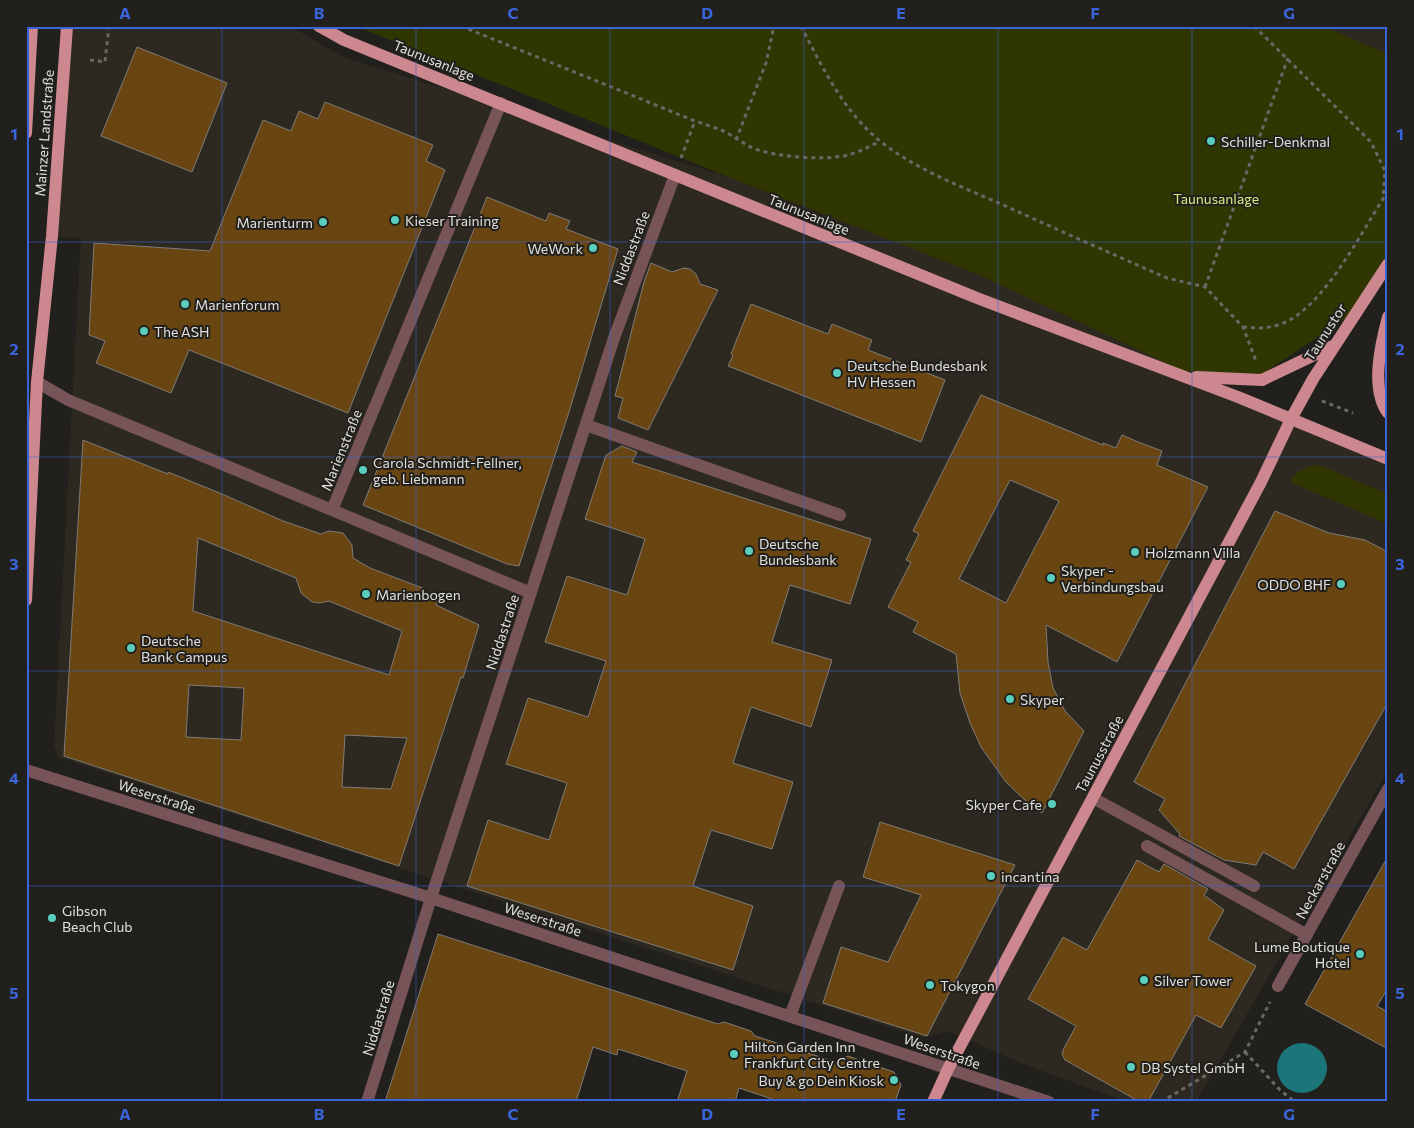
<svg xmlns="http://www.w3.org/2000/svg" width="1414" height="1128" viewBox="0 0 1414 1128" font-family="Commissioner,sans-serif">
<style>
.built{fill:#2e2920}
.green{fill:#303602}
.water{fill:#1a7679}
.building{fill:#694512;stroke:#7e7b77;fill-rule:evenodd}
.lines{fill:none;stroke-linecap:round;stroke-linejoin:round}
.path{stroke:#696864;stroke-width:3;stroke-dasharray:4 4;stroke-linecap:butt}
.minor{stroke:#765457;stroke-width:12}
.major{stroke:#cd888f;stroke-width:12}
.grid{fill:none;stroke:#3a64d9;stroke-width:1;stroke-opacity:0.55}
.poi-dot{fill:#5acebd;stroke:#22201c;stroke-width:2}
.labels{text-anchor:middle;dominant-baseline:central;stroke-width:4;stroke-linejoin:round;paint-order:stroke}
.street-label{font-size:14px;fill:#e0dfdc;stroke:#22201c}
.poi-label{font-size:14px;fill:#e0dfdc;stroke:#22201c;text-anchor:start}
.park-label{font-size:14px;fill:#d9e87f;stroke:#22201c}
.neatline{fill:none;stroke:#3a64d9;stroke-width:2}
.grid-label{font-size:16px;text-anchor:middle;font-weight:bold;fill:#3a64d9}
</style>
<rect width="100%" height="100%" fill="#22201c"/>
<path class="built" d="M67,26H290L343,57L731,178L977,274L1183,371L1388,459V770L1196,1102H1127L1026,1065L948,1031L923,1038L58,757L54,746L81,238L52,236Z
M1323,26H1388V54Z"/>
<path class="green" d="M356,26H1323L1388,54V263L1354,313L1262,374L1183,371L977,274L731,178Z
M1319,465L1388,494V524L1290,482C1296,471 1306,466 1319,465Z"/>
<path class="water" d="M1277 1068a25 25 0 1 1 50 0a25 25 0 1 1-50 0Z"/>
<path class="building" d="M137,47L227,83L192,172L101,136Z
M325,102L433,145L426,161L445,170L348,413L189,350L171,393L96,363L105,341L89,335L94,243L210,251L263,120L291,131L299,111L318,119Z
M487,197L546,221L549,213L570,221L566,229L618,249L569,412L519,566L507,564L363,505Z
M651,263L672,272L684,268L690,269L696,274L700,284L718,290L648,430L618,418L623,398L615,396L644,282Z
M751,304L828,334L832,324L872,340L868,350L945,380L921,442L728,366L733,355L731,354Z
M981,395L1103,445V443L1116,448L1122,435L1138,442L1162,451L1157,465L1208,487L1117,662L1046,625L1048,662L1053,688L1065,711L1084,731L1042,813L1028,803L1006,782L981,747L970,723L960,693L956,654L913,632L918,622L888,607L911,562L906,560L919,534L913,531ZM1010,480L1059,501L1006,603L959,579Z
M83,440L168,474V472L222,494L283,521L321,534L329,531L343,533L352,545L353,558L370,568L425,589L424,591L439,598L436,605L479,625L463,678L461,677L399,866L64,756ZM198,538L296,578L301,593L312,602L320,603L329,601L402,631L389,675L193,611ZM189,685L244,688L241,740L186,737ZM345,735L407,738L391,789L342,787Z
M622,446L637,452L632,462L871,539L850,604L790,585L772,642L832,660L811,727L751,707L733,763L793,782L772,849L711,830L693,886L753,906L733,970L467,886L488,820L549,840L567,783L506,764L528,698L588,717L606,661L545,642L567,576L627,595L645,539L585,519L606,455Z
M1275,511L1329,533L1365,540L1388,552V702L1294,869L1263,852L1256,865L1224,860L1179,836L1180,834L1159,810L1165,799L1134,782Z
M880,822L1015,865L927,1036L823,1003L841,947L888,962L921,895L863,877Z
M1388,856V988L1377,1006L1388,1012V1049L1305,1004Z
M1137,860L1159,872L1164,864L1208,889L1204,895L1224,910L1208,939L1256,966L1221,1028L1196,1015L1148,1102H1140L1065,1060L1062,1054L1064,1048L1076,1026L1028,999L1063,937L1087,950Z
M438,934L718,1024L724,1022L751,1031L755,1036L836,1062L848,1056L865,1062L894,1072L901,1085L895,1102H781L739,1088L735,1102H677L687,1071L618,1049L617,1055L593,1047L576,1102H385Z"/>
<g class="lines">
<path class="path" d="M461,26L695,121C704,124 713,127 721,130C733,135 743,144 755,149C780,157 822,161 848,155C859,152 869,147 880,141
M801,26C822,67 844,112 880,141C915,169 960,186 1001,204C1056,229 1112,254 1167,278L1205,287L1243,327L1256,361
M1254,26L1371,142L1385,171L1383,199
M90,60L105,62L109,26
M736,140L766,63L774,26
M681,158L695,121
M1205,287L1288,58
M1243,327C1256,328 1266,329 1278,325C1321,312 1359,236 1383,199L1388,186
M1322,401L1353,413
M1245,1052L1280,1090L1295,1102
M1161,1102L1245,1052L1270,1002"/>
<path class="minor" d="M37,382L68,400L531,593
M586,425L840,515
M332,510L501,103
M26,770L431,898L1049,1102
M1093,798L1254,886
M1147,846L1307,935
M1278,986L1388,789
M790,1016L839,886
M367,1102L431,898L614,338L675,175"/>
<path class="major" d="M319,26L344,40L977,298L1238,397L1388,459
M26,133L32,26
M1388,317C1381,343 1370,389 1388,413
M1196,377L1262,380L1333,346
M26,600L37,382L52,236L67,26
M933,1102L948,1069L1261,482L1291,419L1313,379L1388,264"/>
</g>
<path class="grid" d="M222,26V1102M416,26V1102M610,26V1102M804,26V1102M998,26V1102M1192,26V1102M26,242H1388M26,457H1388M26,671H1388M26,886H1388"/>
<g class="poi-dot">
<circle cx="1211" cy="141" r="5"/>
<circle cx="395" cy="220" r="5"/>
<circle cx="323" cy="222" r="5"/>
<circle cx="593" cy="248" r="5"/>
<circle cx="185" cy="304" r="5"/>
<circle cx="144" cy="331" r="5"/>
<circle cx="837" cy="373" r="5"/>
<circle cx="363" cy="470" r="5"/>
<circle cx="749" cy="551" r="5"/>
<circle cx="1135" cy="552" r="5"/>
<circle cx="1051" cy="578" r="5"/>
<circle cx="1341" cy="584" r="5"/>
<circle cx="366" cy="594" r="5"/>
<circle cx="131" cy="648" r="5"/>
<circle cx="1010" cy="699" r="5"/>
<circle cx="1052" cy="804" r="5"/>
<circle cx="991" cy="876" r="5"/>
<circle cx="52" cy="918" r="5"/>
<circle cx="1360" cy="954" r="5"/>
<circle cx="1144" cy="980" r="5"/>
<circle cx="930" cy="985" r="5"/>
<circle cx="734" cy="1054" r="5"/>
<circle cx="1131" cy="1067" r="5"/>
<circle cx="894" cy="1080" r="5"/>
</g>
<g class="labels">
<g class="street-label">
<text transform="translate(434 60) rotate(22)">Taunusanlage</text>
<text transform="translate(44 133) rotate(-86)">Mainzer Landstraße</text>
<text transform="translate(809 214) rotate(22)">Taunusanlage</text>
<text transform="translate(631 248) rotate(-69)">Niddastraße</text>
<text transform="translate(1325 332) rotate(-57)">Taunustor</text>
<text transform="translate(341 450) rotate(-68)">Marienstraße</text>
<text transform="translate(502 632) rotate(-72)">Niddastraße</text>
<text transform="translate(1099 754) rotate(-62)">Taunusstraße</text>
<text transform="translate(157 796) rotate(18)">Weserstraße</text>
<text transform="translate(1320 880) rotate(-61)">Neckarstraße</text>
<text transform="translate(543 919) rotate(18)">Weserstraße</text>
<text transform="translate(378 1018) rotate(-73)">Niddastraße</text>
<text transform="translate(942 1051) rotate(19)">Weserstraße</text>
</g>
<g class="poi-label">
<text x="1221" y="141">Schiller-Denkmal</text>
<text x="405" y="220">Kieser Training</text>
<text x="313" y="222" text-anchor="end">Marienturm</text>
<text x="583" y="248" text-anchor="end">WeWork</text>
<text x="195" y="304">Marienforum</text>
<text x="154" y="331">The ASH</text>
<text x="847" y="365">Deutsche Bundesbank<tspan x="847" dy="16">HV Hessen</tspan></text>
<text x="373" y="462">Carola Schmidt-Fellner,<tspan x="373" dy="16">geb. Liebmann</tspan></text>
<text x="759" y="543">Deutsche<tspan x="759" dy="16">Bundesbank</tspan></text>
<text x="1145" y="552">Holzmann Villa</text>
<text x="1061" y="570">Skyper -<tspan x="1061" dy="16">Verbindungsbau</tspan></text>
<text x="1331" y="584" text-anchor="end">ODDO BHF</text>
<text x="376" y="594">Marienbogen</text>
<text x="141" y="640">Deutsche<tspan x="141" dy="16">Bank Campus</tspan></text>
<text x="1020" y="699">Skyper</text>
<text x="1042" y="804" text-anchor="end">Skyper Cafe</text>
<text x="1001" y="876">incantina</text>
<text x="62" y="910">Gibson<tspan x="62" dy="16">Beach Club</tspan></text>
<text x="1350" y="946" text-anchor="end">Lume Boutique<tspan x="1350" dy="16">Hotel</tspan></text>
<text x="1154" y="980">Silver Tower</text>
<text x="940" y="985">Tokygon</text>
<text x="744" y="1046">Hilton Garden Inn<tspan x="744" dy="16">Frankfurt City Centre</tspan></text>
<text x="1141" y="1067">DB Systel GmbH</text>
<text x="884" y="1080" text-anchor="end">Buy &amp; go Dein Kiosk</text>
</g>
<g class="park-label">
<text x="1216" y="198">Taunusanlage</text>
</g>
</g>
<rect width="1414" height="1128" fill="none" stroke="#22201c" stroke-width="55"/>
<rect x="28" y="28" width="1358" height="1072" class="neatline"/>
<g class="grid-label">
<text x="125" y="19">A</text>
<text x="319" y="19">B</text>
<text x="513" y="19">C</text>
<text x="707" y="19">D</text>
<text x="901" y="19">E</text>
<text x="1095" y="19">F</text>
<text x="1289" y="19">G</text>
<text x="14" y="140">1</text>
<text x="1400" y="140">1</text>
<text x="14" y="355">2</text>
<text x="1400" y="355">2</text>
<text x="14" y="570">3</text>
<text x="1400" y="570">3</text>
<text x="14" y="784">4</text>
<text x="1400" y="784">4</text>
<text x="14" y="999">5</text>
<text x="1400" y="999">5</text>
<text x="125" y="1120">A</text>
<text x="319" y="1120">B</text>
<text x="513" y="1120">C</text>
<text x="707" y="1120">D</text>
<text x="901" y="1120">E</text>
<text x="1095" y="1120">F</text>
<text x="1289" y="1120">G</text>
</g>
</svg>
